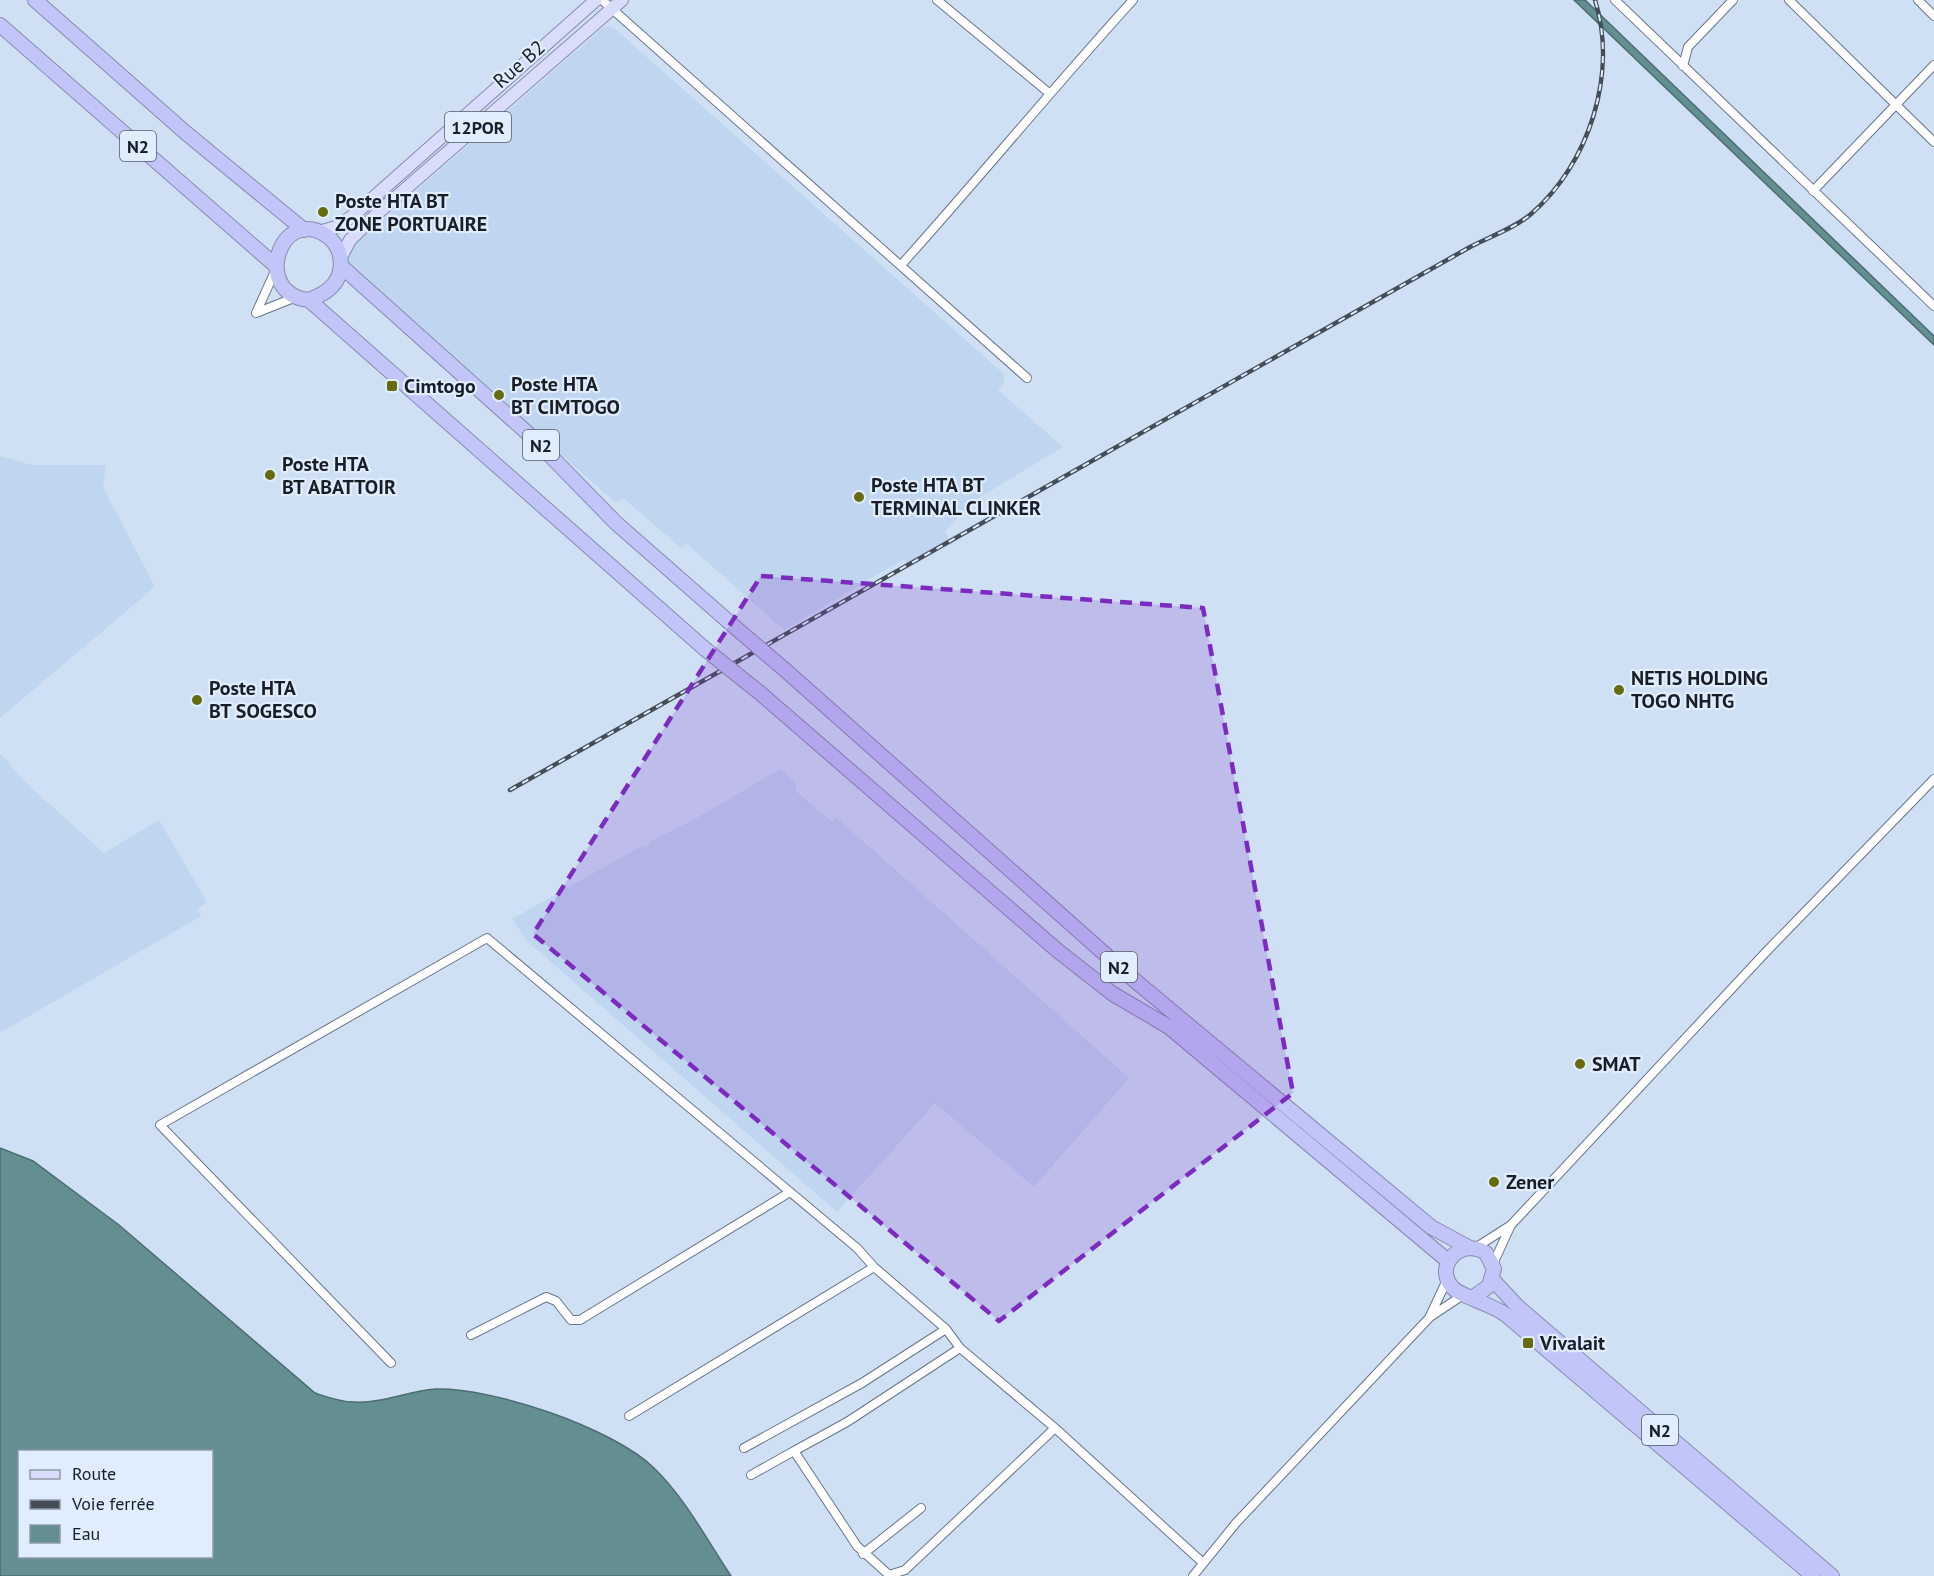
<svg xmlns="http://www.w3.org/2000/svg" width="1934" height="1576" viewBox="0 0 1934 1576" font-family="'PT Sans',sans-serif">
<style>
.built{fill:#c0d5f0}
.water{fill:#638f90;stroke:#4c6d70;stroke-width:1.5;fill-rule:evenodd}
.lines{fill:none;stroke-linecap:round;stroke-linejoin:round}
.street-casing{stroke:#667587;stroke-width:10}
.primary-casing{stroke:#868bae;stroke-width:14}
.highway-casing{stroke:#868bae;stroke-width:16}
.street{stroke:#fff;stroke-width:8}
.primary{stroke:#dadcfb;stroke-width:12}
.highway{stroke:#c2c5f8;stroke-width:14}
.rail-casing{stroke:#454e58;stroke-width:4.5}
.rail{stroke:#dfedfe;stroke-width:2;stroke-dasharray:7;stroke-linecap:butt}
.highway-bridge-casing{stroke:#868bae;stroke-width:16;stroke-linecap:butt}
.highway-bridge{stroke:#c2c5f8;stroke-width:14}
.marked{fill:#7b2cbf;fill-opacity:0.2;stroke:#7b2cbf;stroke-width:4.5;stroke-dasharray:12 8;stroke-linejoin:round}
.poi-dot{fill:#666b0d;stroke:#dfedfe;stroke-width:2}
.labels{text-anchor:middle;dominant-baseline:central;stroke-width:4.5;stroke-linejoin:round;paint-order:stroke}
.shield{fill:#dfedfe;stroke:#545c66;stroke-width:1.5}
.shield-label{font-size:18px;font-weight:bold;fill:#181e25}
.street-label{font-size:20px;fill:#181e25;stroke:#dfedfe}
.poi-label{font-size:20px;font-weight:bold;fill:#181e25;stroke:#dfedfe;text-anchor:start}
</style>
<rect width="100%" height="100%" fill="#cfe0f5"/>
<path class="built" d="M605,26L614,28L1004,374V383L998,390L1063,447L972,502L945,532L949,540L907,564L904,559L784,630L687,544L682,549L623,498L616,503L348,268L350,248Z
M0,456L32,465H106L103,487L155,587L0,718Z
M0,753L25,782L104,853L159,820L207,902L198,909L201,916L0,1033Z
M780,769L795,783L797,792L832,822L836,817L1129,1078L1034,1187L935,1103L837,1212L528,942L512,919L640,847L646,848L653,840L695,819Z"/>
<path class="water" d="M1574,0H1585L1934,336V345Z
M0,1148L33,1161L119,1225L315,1393C327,1397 340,1402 354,1402C381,1404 408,1391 435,1389C492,1387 613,1428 654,1468C685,1498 707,1540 731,1576H0ZM20,1452H212V1556H20Z"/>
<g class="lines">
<g class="street-casing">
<path id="street" d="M602,0L1027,378
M937,0L1049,93
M1615,0L1934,306
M1789,0L1934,142
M1918,0L1934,16
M1683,66L1688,47L1733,0
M1813,191L1934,65
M902,264C980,177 1054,87 1133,0
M256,313L276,269
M256,313L296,297
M1475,1248L1511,1225L1765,953L1934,779
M1493,1264L1510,1227
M1430,1316L1447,1280
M471,1335L546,1297L556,1301L571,1320H580L790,1192
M391,1363L160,1125L487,938L857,1248L874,1267L946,1329L960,1348L1055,1428L1202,1562
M629,1416L874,1267
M744,1448L862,1383L946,1329
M794,1451L847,1422L960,1348
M751,1475L794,1451L857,1546L889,1575L905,1570L1055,1428
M863,1554L921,1508
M1193,1576L1236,1523L1430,1317L1463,1295"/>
</g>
<g class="primary-casing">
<path id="primary" d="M319,232L339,226L356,213L596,0
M340,259L350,240L379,212L622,0"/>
</g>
<g class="highway-casing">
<path id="highway" d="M35,0L186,133L304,230
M0,25L276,266
M341,266L533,438L616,523L737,629
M309,300C316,297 324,294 329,289C346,275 344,248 327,236C280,204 251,294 309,300L705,649
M784,669L1133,979L1431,1227L1468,1247
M760,693L1058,951L1113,994L1169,1027L1448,1261
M1492,1279L1517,1306L1832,1576
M1472,1298L1489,1286L1494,1269L1486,1253C1463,1237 1433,1264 1452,1287C1459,1296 1492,1304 1506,1315L1813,1576"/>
</g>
<use href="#street" class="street"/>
<use href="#primary" class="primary"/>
<use href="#highway" class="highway"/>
<g class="rail-casing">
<path id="rail" d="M510,790L1470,247C1489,237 1515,228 1531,214C1589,164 1618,74 1595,0"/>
</g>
<use href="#rail" class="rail"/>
<g class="highway-bridge-casing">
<path id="highway-bridge" d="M737,629L784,669
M705,649L760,693"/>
</g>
<use href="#highway-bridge" class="highway-bridge"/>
</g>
<path class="marked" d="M761,576L1203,608L1293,1093L999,1321L533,934Z"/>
<g class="poi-dot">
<circle cx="323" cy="212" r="6"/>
<rect x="386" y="380" width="12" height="12" rx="3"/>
<circle cx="499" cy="395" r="6"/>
<circle cx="270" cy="475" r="6"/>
<circle cx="859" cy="497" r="6"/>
<circle cx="1619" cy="690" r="6"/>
<circle cx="197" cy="700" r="6"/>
<circle cx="1580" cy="1064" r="6"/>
<circle cx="1494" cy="1182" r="6"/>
<rect x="1522" y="1337" width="12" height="12" rx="3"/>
</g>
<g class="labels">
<g class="shield">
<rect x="445" y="112" width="66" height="30" rx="4.5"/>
<rect x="120" y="131" width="36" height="30" rx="4.5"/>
<rect x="523" y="430" width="36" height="30" rx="4.5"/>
<rect x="1101" y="952" width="36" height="30" rx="4.5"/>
<rect x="1642" y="1415" width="36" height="30" rx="4.5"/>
</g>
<g class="shield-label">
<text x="478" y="127">12POR</text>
<text x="138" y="146">N2</text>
<text x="541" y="445">N2</text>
<text x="1119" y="967">N2</text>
<text x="1660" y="1430">N2</text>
</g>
<g class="street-label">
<text transform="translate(519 64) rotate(-41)">Rue B2</text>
</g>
<g class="poi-label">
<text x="335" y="201">Poste HTA BT<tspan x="335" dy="23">ZONE PORTUAIRE</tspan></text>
<text x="511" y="384">Poste HTA<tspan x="511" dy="23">BT CIMTOGO</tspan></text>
<text x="404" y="386">Cimtogo</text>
<text x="282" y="464">Poste HTA<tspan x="282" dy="23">BT ABATTOIR</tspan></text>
<text x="871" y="485">Poste HTA BT<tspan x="871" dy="23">TERMINAL CLINKER</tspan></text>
<text x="1631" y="678">NETIS HOLDING<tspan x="1631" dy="23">TOGO NHTG</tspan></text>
<text x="209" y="688">Poste HTA<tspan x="209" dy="23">BT SOGESCO</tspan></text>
<text x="1592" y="1064">SMAT</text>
<text x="1506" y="1182">Zener</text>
<text x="1540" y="1343">Vivalait</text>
</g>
</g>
<rect x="18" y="1450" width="195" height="108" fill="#dfedfe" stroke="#8f9aa7" stroke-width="1.5"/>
<rect x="30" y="1470" width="30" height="9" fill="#dadcfb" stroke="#8f9aa7" stroke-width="1.5"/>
<text x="72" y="1480" font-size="18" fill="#181e25">Route</text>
<rect x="30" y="1500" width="30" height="9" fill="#454e58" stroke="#8f9aa7" stroke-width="1.5"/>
<text x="72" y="1510" font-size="18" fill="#181e25">Voie ferrée</text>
<rect x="30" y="1525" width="30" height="18" fill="#638f90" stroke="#8f9aa7" stroke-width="1.5"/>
<text x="72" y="1540" font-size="18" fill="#181e25">Eau</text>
</svg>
